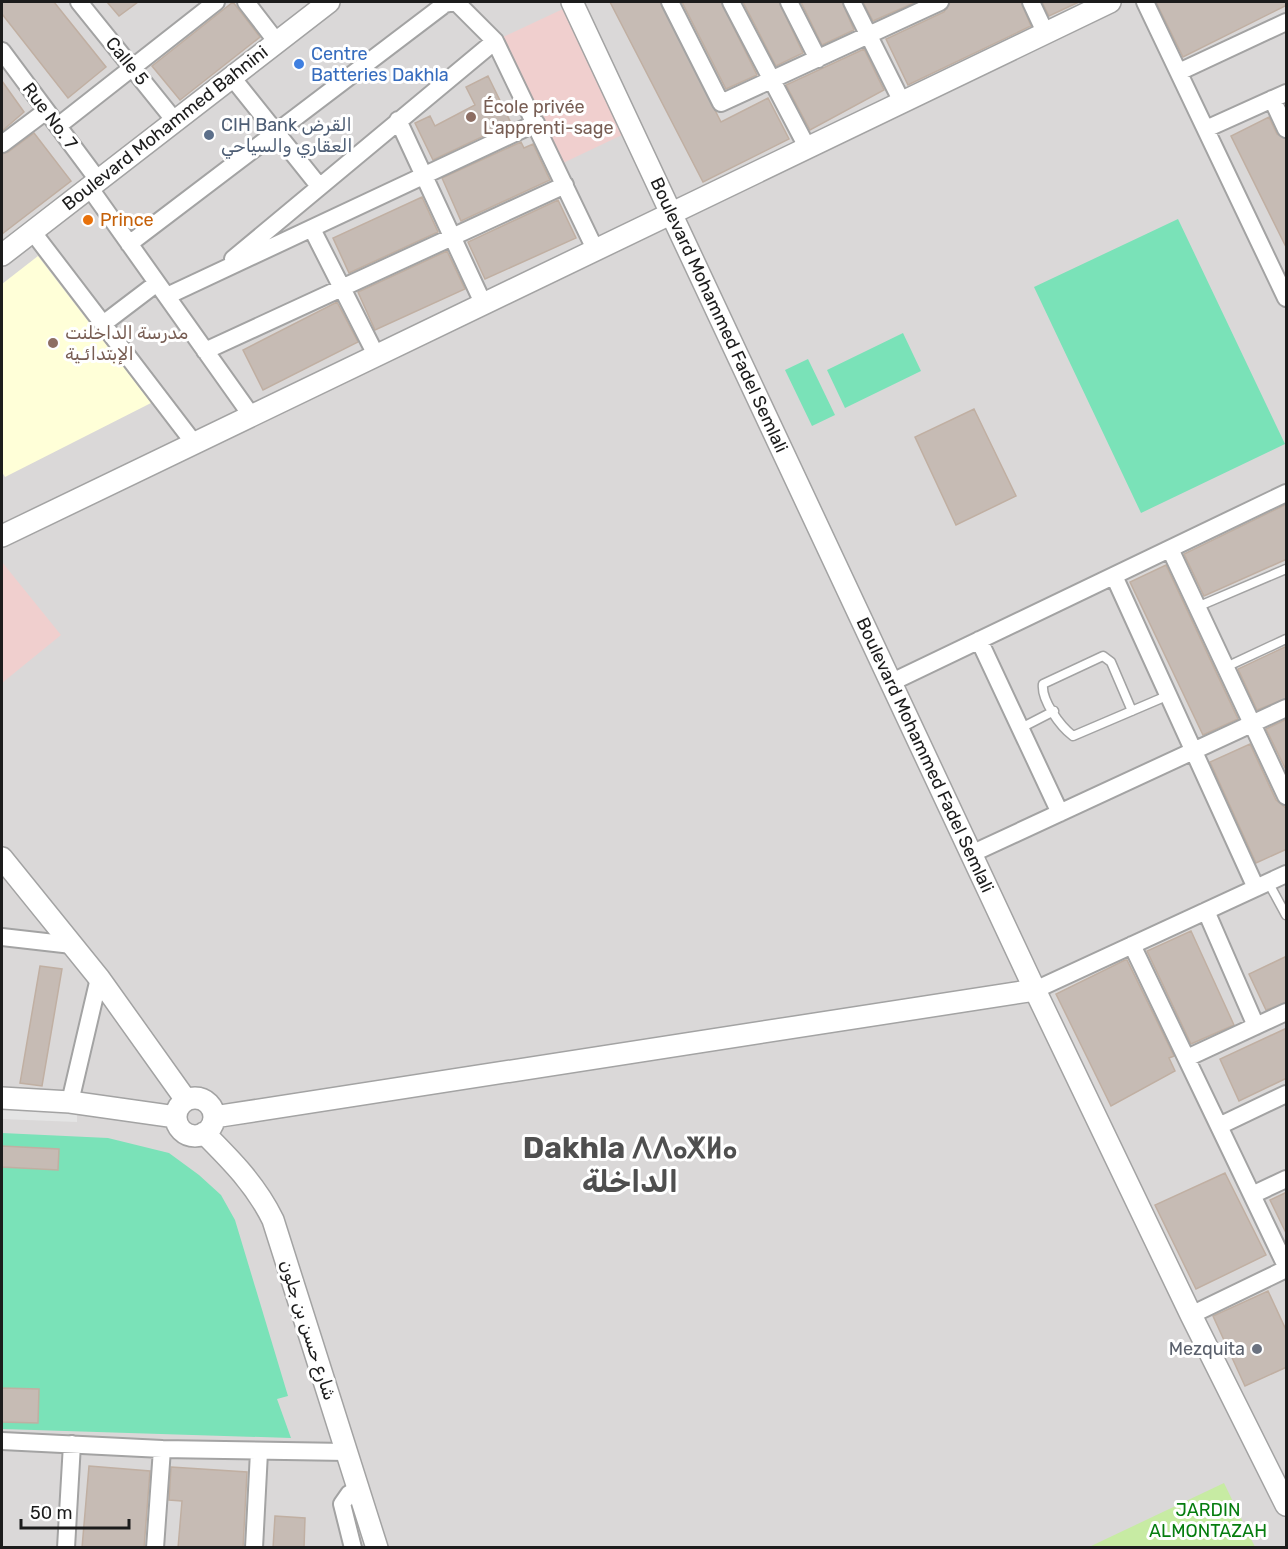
<svg xmlns="http://www.w3.org/2000/svg" width="1288" height="1549" viewBox="0 0 1288 1549" font-family="Rubik,'Noto Naskh Arabic','Noto Sans Tifinagh',sans-serif">
<style>
.residential{fill:#dad8d8}
.commercial{fill:#f0cfce}
.education{fill:#ffffd8}
.grass{fill:#c7eba3}
.pitch{fill:#7ae2b8}
.parking{fill:#e4e4e4}
.building{fill:#c6bbb4;stroke:#c0afa2;stroke-width:1.5}
.lines{fill:none;stroke-linecap:round;stroke-linejoin:round}
.service-casing{stroke:#a3a3a3;stroke-width:11}
.minor-casing{stroke:#a3a3a3;stroke-width:20}
.tertiary-casing{stroke:#a3a3a3;stroke-width:24}
.service{stroke:#fff;stroke-width:8}
.minor{stroke:#fff;stroke-width:16}
.tertiary{stroke:#fff;stroke-width:21}
.shop-dot{fill:#3f7fe0;stroke:#fff;stroke-width:2}
.education-dot{fill:#8d6e63;stroke:#fff;stroke-width:2}
.service-dot{fill:#5c6f8a;stroke:#fff;stroke-width:2}
.food-dot{fill:#e8710a;stroke:#fff;stroke-width:2}
.worship-dot{fill:#6b7280;stroke:#fff;stroke-width:2}
.labels{text-anchor:middle;dominant-baseline:central;stroke-width:6;stroke-linejoin:round;paint-order:stroke}
.shop-label{font-size:18px;fill:#366cbe;stroke:#fff;text-anchor:start}
.street-label{font-size:18px;fill:#1c1c1c;stroke:#fff}
.education-label{font-size:18px;fill:#785e54;stroke:#fff;text-anchor:start}
.service-label{font-size:18px;fill:#4e5e75;stroke:#fff;text-anchor:start}
.food-label{font-size:18px;fill:#c56008;stroke:#fff;text-anchor:start}
.worship-label{font-size:18px;fill:#5b616d;stroke:#fff;text-anchor:end}
.park-label{font-size:18px;fill:#067d0f;stroke:#fff}
.town-label{font-size:30px;font-weight:bold;fill:#4f4f4f;stroke:#fff}
</style>
<rect width="100%" height="100%" fill="#eee9e0"/>
<path class="residential" d="M2,2H1286V1547H2Z"/>
<path class="commercial" d="M565,8L624,134L561,164L501,38Z
M2,562L61,635L2,683Z"/>
<path class="education" d="M38,256L151,403L5,477L2,472V284Z"/>
<path class="grass" d="M1224,1483L1255,1547H1089Z"/>
<path class="pitch" d="M1178,219L1285,444L1141,513L1034,287Z
M903,333L921,371L845,408L827,370Z
M808,359L835,415L812,426L785,370Z
M2,1133L108,1138L169,1153L199,1175L221,1195L235,1220L288,1396L277,1399L291,1438L2,1429Z"/>
<path class="parking" d="M2,1106L77,1109V1122L2,1119Z"/>
<path class="building" d="M2,2H54L106,67L68,98L2,14Z
M107,2H138L119,16Z
M233,2L260,37L180,100L152,66Z
M610,2H660L721,122L768,98L789,139L703,182Z
M682,2H721L757,75L726,89Z
M743,2H779L803,53L776,66Z
M801,2H842L854,30L822,45Z
M863,2H916L873,21Z
M950,2H1021L1031,26L908,85L886,39L944,12Z
M1042,2H1079L1049,16Z
M1156,2H1287V5L1183,57Z
M864,49L884,90L810,130L786,85Z
M488,76L511,123L433,160L415,123L430,116L435,126L475,105L466,87Z
M2,81L24,112L2,131Z
M1269,117L1277,134L1287,139V249L1231,136Z
M34,133L71,181L2,234V154L8,152Z
M521,142L524,148L533,144L550,180L461,221L442,178Z
M422,197L438,232L349,273L333,238Z
M558,200L576,238L485,279L468,242Z
M447,251L465,289L375,330L358,292Z
M337,302L358,342L263,390L243,350Z
M974,409L1016,496L956,525L915,437Z
M1287,504V559L1204,596L1184,554Z
M1166,565L1238,719L1203,735L1130,582Z
M1287,646V698L1257,710L1238,669Z
M1287,719V772L1266,729Z
M1250,744L1276,800L1287,809V849L1256,863L1210,762Z
M1191,931L1234,1025L1191,1044L1147,951Z
M1287,956V1002L1266,1010L1249,974Z
M1125,960H1127L1174,1056L1169,1058L1175,1071L1111,1106L1056,994Z
M40,966L62,969L42,1086L20,1083Z
M1287,1028V1078L1239,1101L1220,1059Z
M2,1146L59,1149L58,1170L2,1167Z
M1225,1173L1266,1255L1196,1289L1155,1205Z
M1287,1192V1235L1270,1200Z
M1268,1291L1287,1332V1367L1245,1386L1213,1316Z
M2,1388L39,1389L38,1423L2,1422Z
M89,1466L150,1471L144,1548H82Z
M171,1467L247,1472L243,1548H178L182,1501L169,1500Z
M275,1516L305,1518L304,1548H273Z"/>
<g class="lines">
<g class="service-casing">
<path id="service" d="M1197,607L1286,569
M1226,667L1286,639
M1132,711L1111,662L1103,656L1043,684C1041,700 1060,726 1073,736L1169,695
M1021,728L1054,711
M1268,882L1286,915"/>
</g>
<g class="minor-casing">
<path id="minor" d="M79,2L175,121
M246,2L276,41
M670,2L721,103L940,2
M731,2L807,147
M789,2L818,59
M852,2L902,102
M1031,2L1045,32
M1145,2L1286,298
M2,51L98,180
M1179,72L1286,22
M231,76L319,186
M1272,99L1286,129
M398,120L483,303
M58,126L216,2
M1206,129L1286,93
M2,144L46,111
M89,187L251,415
M312,229L376,355
M32,231L194,443
M129,244L445,4L456,2L495,41L595,249
M233,259L495,41
M167,296L536,123
M103,324L157,283
M205,351L565,185
M1170,549L1286,796
M1114,576L1256,888
M979,640L1060,813
M890,683L1286,493
M971,854L1286,708
M1206,911L1256,1026
M2,937L72,945
M1132,945L1286,1266
M1035,990L1286,874
M1187,1058L1286,1012
M70,1102L99,978
M1219,1126L1286,1094
M1252,1195L1286,1179
M1191,1315L1286,1269
M2,1441L162,1449L347,1452
M66,1548L72,1444
M155,1548L162,1449
M254,1548L259,1452
M353,1548L342,1504L349,1494L358,1489"/>
</g>
<g class="tertiary-casing">
<path id="tertiary" d="M572,2L1035,990L1191,1315L1286,1505
M2,255L329,2
M2,536L1110,2
M2,858L99,978L186,1100
M2,1098L70,1102L176,1117
M176 1117a19 19 0 1 1 38 0a19 19 0 1 1-38 0Z
M214,1117L1035,990
M204,1133C231,1160 256,1185 273,1220L377,1548"/>
</g>
<use href="#service" class="service"/>
<use href="#minor" class="minor"/>
<use href="#tertiary" class="tertiary"/>
</g>
<circle class="shop-dot" cx="299" cy="64" r="6"/>
<g class="education-dot">
<circle cx="471" cy="117" r="6"/>
<circle cx="53" cy="343" r="6"/>
</g>
<circle class="service-dot" cx="209" cy="135" r="6"/>
<circle class="food-dot" cx="88" cy="220" r="6"/>
<circle class="worship-dot" cx="1257" cy="1349" r="6"/>
<g class="labels">
<g class="shop-label">
<text x="311" y="54">Centre<tspan x="311" dy="21">Batteries Dakhla</tspan></text>
</g>
<g class="street-label">
<text transform="translate(127 61) rotate(51)">Calle 5</text>
<text transform="translate(50 116) rotate(53)">Rue No. 7</text>
<text transform="translate(165 128) rotate(-38)">Boulevard Mohammed Bahnini</text>
<text transform="translate(719 315) rotate(65)">Boulevard Mohammed Fadel Semlali</text>
<text transform="translate(925 755) rotate(65)">Boulevard Mohammed Fadel Semlali</text>
<text transform="translate(308 1330) rotate(72)">شارع حسن بن جلون</text>
</g>
<g class="education-label">
<text x="483" y="107">École privée<tspan x="483" dy="21">L'apprenti-sage</tspan></text>
<text x="65" y="333">مدرسة الداخلنت<tspan x="65" dy="21">الإبتدائـية</tspan></text>
</g>
<g class="service-label">
<text x="221" y="125">CIH Bank القرض<tspan x="221" dy="21">العقاري والسياحي</tspan></text>
</g>
<g class="food-label">
<text x="100" y="220">Prince</text>
</g>
<g class="worship-label">
<text x="1245" y="1349">Mezquita</text>
</g>
<g class="park-label">
<text x="1208" y="1510">JARDIN<tspan x="1208" dy="21">ALMONTAZAH</tspan></text>
</g>
<g class="town-label">
<text x="630" y="1148">Dakhla ⴷⴷⴰⵅⵍⴰ<tspan x="630" dy="34">الداخلة</tspan></text>
</g>
</g>
<rect width="1288" height="1549" fill="none" stroke="#1c1c1c" stroke-width="6"/>
<path d="M21 1519v9h108v-9" fill="none" stroke="#1c1c1c" stroke-width="3"/>
<text x="30" y="1519" font-size="18" fill="#1c1c1c" stroke="#ffffff" stroke-width="4.5" paint-order="stroke">50 m</text>
</svg>
